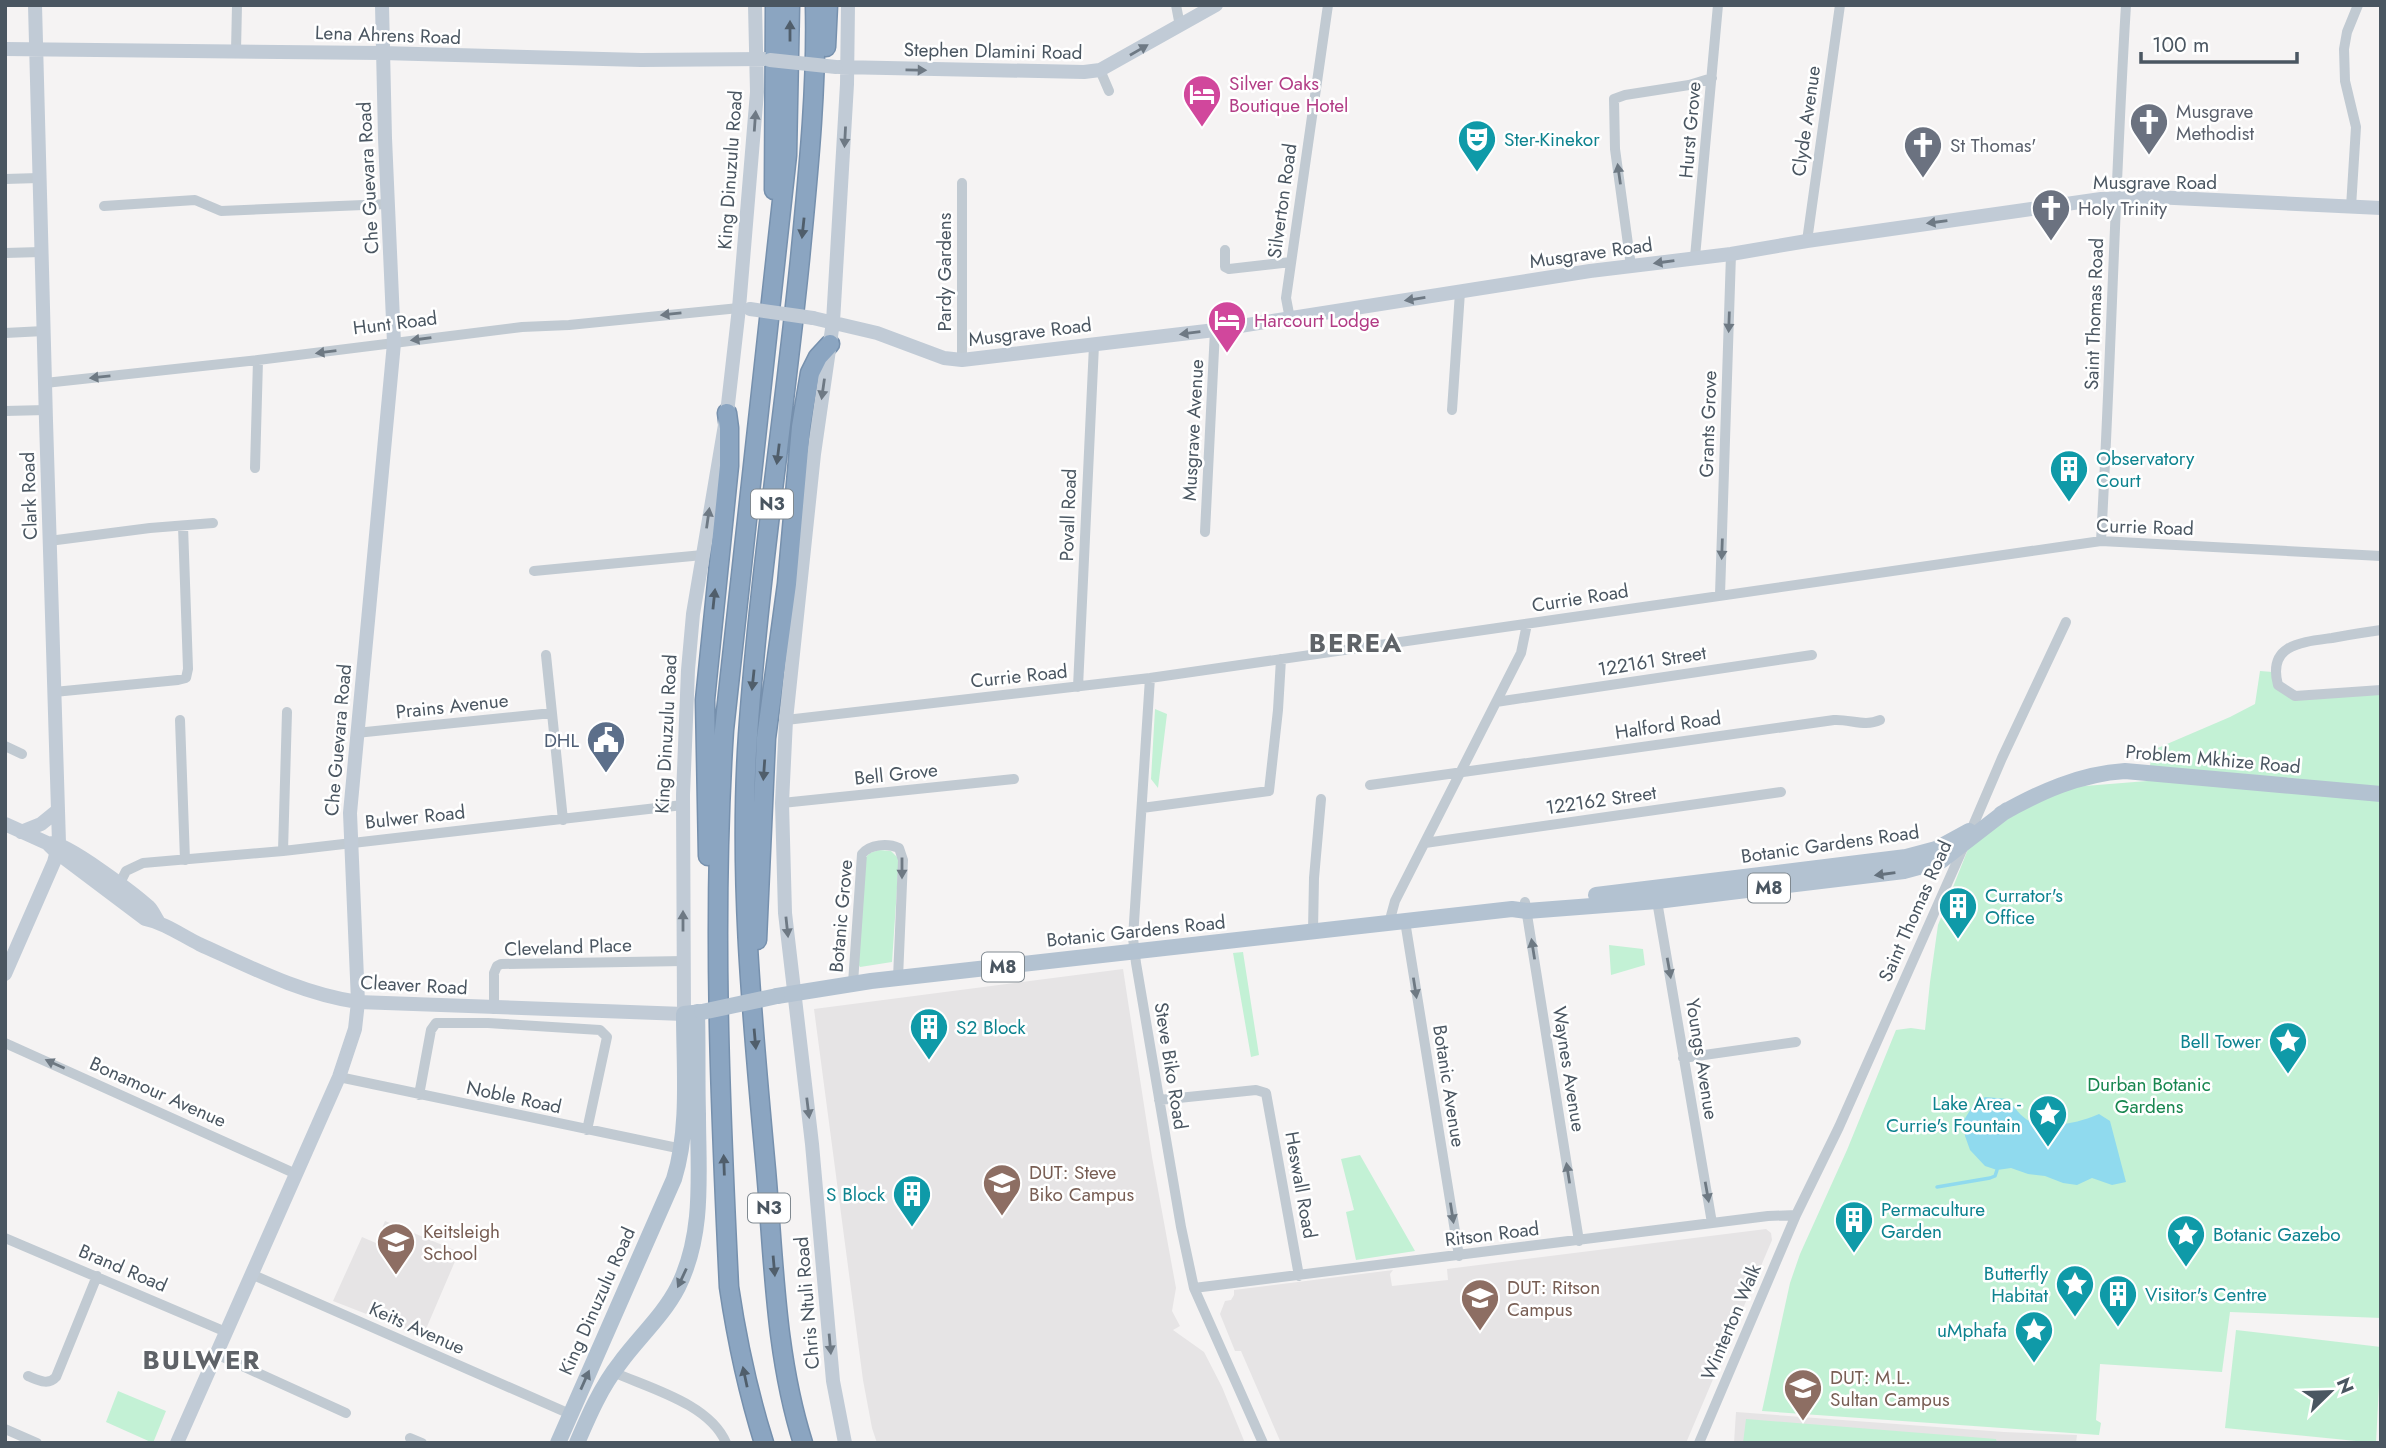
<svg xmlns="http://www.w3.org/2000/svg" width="2386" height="1448" viewBox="0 0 2386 1448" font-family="Jost,sans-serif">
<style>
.education{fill:#e6e4e5}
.green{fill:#c3f1d5}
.water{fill:#90daee}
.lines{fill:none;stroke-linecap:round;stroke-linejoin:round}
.stream{stroke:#90daee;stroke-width:3.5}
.highway-casing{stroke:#7690ad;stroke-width:21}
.street{stroke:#c1cad2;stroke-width:10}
.secondary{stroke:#c1cbd6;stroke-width:14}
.primary{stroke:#b3c2d1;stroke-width:16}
.highway{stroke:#8ba5c1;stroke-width:18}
.secondary-bridge{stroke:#c1cbd6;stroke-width:14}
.primary-bridge{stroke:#b3c2d1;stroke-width:16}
.oneway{fill:#505e6b}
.oneway2{fill:#6e7984}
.oneway3{fill:#6e7983}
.oneway4{fill:#64717d}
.labels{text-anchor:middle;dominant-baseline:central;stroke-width:5;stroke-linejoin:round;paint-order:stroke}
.shield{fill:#fff;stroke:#808990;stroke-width:2}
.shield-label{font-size:18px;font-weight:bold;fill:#4a5661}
.street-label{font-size:19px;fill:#4a5661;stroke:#fff}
.hotel-label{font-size:19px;fill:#b23c85;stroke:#fff;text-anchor:start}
.worship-label{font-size:19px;fill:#5b616d;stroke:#fff;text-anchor:start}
.culture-label{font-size:19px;fill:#0d838f;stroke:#fff;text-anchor:start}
.service-label{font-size:19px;fill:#4e5e75;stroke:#fff;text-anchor:end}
.park-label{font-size:19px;fill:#17864f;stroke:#fff}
.education-label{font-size:19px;fill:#785e54;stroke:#fff;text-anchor:start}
.district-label{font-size:26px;font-weight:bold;letter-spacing:2px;fill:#5f6368;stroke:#fff}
</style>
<rect width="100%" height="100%" fill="#f5f3f3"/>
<path class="education" d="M1123,969L1152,1157L1176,1288L1172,1311L1180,1326L1173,1330L1204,1352L1222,1387L1245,1443H877L872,1428L863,1380L814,1009Z
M385,1221L459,1252L423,1336L333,1301L362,1237L376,1243Z
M1766,1229L1771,1233L1772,1240L1686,1443H1281L1241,1351H1235L1220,1314L1225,1301L1231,1300L1234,1295V1290L1393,1270L1390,1274L1392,1286L1448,1280L1447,1269Z
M1736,1412L2004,1432L2077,1435L2076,1443H1734Z"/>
<path class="green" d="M2260,671L2273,672L2284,692H2381V1318L2230,1312L2222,1372L2100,1364L2096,1420L2101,1423L2099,1435L1762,1411L1790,1283L1800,1254L1847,1150L1896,1030L1911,1028L1925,1030L1930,982L1938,925L1974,834L2060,788L2147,781L2153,750L2230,717L2255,704Z
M1155,709L1167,714L1158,788L1151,779Z
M879,850L891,851L899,859L892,962L860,967L858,964L865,858L870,853Z
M1609,945L1643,949L1645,965L1611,975Z
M1243,952L1259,1055L1251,1057L1233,953Z
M1360,1155L1415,1251L1356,1260L1346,1212L1354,1210L1341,1159Z
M2236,1330L2381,1347L2376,1443L2225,1428Z
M118,1391L166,1411L153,1443L106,1422Z
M1746,1419L1996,1439L1997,1443H1743Z"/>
<path class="water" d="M1985,1097L2008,1099C2023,1119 2029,1126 2055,1125C2073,1123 2082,1121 2099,1114L2110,1121L2126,1182L2112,1185L2092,1178L2077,1185L2063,1183L2045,1176L2028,1174L2011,1168L1997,1170L1985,1166L1970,1150L1965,1136L1964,1120L1972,1107Z"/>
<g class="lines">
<path class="stream" d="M1937,1187L1990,1178L1995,1176L1997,1170"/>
<g class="highway-casing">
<path id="highway" d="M826,47L828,5
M774,190L775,5
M708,856L705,700L729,466V428L727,413
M757,940L766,738L787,584L801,427L810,373L818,357L830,344
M764,1443C748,1392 737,1341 729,1287C720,1102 712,915 724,730L787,155L790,5
M803,1443C775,1355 774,1261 766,1170C753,1026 738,880 748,735C759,576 784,418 800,259C808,175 817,90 815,5"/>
</g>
<path class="street" d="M1176,5L1180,26
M236,51L237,5
M1100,70L1109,91
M5,179L39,178
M962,183V360
M104,206L195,200L221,211L388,204
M2351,207L2356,127L2345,81L2344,49L2347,32L2358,5
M1807,241L1840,5
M1225,250V267L1229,269L1291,262
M5,253L41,252
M1695,257L1718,5
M1631,266L1615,149L1614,99L1625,95L1689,85L1712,78
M1290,319L1286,298L1328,5
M5,333L44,331
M45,383L258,360L522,327L569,325L739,308
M1452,410L1460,292
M5,411L46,410
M255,468L258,360
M1205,532L1215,330
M49,541L150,528L213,523
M2101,541C2111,362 2115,184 2126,5
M534,571L703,555
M1720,595L1731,254
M2381,630C2365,632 2348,635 2332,638C2302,642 2267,644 2278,685L2295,696L2381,690
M546,655L563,820
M1150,678L1133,938L1136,963L1181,1227L1194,1288L1263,1443
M1078,687L1094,345
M54,692L178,680L186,678L188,669L183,526
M1496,702L1812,655
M180,720L185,860
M786,720L1150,678L2101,541L2381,556
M356,733L552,713
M5,746L22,754
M1370,785L1834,720C1850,719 1865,727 1880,720
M782,803L1014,779
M1142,808L1269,791L1278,710L1281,659
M1969,835L2002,758L2066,622
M1425,843L1781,792
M283,851L287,712
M119,885L126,871L143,863L283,851L683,805
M1657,901L1712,1223
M1525,902L1579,1241
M1405,921L1459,1256
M1389,923L1395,901L1521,653L1527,624
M1313,931L1314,878L1321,799
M853,983L862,854C870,844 888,843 899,848L903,860L898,978
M494,1009V973L497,966L501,964L684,961
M5,1043L296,1174
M1683,1058L1796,1042
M339,1077L682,1149
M419,1095L431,1030L436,1023H488L600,1030L607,1037L587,1130
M1159,1100L1256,1090L1266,1093L1299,1276
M5,1238L226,1332
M251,1274L570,1414
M1194,1288L1768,1216L1796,1215
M216,1354L346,1413
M613,1372C649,1388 710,1404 726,1443
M28,1376C38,1380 48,1386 56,1377L97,1276
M5,1429L37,1443
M410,1438L422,1443
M1699,1443L1796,1215L1839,1127L1963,848"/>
<path class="secondary" d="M5,49L382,53L641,60L767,59
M839,67L1084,72L1100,70L1216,5
M813,318L877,333L944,358L962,360L1215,330L1590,271L1731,254L1807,241L2101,199L2154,197L2381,208
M5,824L47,843L56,852L145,919C165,923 181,935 199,944C250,967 302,994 358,1002L684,1014L683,795L688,670L693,614L727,413L739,308L757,92L755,5
M21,832L41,824L57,811
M52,843C67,843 135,894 149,907C153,911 155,917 158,921
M5,974L54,862L59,843L46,421L35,5
M177,1443L339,1077L355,1029L358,1002L350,813L394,343L385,138L382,5
M845,1443L833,1381L812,1144L785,913L782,803L786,720L814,454L833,322L847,84L848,5"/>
<path class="primary" d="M2001,814C2040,792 2079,774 2125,771L2381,794
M1596,895L1906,857L1936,849L1969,831
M777,996L871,981L1512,909L1527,911L1657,901L1904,871L1941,861L2007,810
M558,1443L674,1179C690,1128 684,1067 684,1014L702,1012
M577,1443C589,1415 601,1387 620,1363C639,1337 663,1316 678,1287C705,1233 698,1172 698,1114C697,1080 698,1046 697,1012"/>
<use href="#highway" class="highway"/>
<path class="secondary-bridge" d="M770,60L836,67
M750,309L813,318"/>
<path class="primary-bridge" d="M702,1012L777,996"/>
</g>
<defs><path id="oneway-solid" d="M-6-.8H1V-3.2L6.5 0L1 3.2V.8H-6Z" transform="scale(1.75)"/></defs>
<g class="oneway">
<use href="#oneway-solid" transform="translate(790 31) rotate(-90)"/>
<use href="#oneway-solid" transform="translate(803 228) rotate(96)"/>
<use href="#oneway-solid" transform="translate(778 454) rotate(97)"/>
<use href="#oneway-solid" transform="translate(714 599) rotate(-84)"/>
<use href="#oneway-solid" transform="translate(753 680) rotate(96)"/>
<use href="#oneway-solid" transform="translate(764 770) rotate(94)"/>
<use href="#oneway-solid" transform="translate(755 1039) rotate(85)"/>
<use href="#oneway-solid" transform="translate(724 1165) rotate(-92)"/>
<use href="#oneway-solid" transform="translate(774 1266) rotate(85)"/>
<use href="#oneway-solid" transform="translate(745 1377) rotate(-102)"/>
</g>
<g class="oneway2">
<use href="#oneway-solid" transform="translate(1139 50) rotate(-30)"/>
<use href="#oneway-solid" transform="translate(916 70) rotate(1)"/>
<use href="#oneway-solid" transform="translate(755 121) rotate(-86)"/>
<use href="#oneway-solid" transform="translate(845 137) rotate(93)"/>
<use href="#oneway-solid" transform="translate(1937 222) rotate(172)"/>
<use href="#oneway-solid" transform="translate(1664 262) rotate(172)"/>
<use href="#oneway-solid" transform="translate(1415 299) rotate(171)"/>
<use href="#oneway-solid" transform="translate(1190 333) rotate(173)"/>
<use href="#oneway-solid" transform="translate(823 389) rotate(98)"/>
<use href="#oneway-solid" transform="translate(708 518) rotate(-82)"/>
<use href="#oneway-solid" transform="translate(683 921) rotate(-90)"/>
<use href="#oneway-solid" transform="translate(787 927) rotate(84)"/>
<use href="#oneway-solid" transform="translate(808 1108) rotate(83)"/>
<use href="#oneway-solid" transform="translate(830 1344) rotate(85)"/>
</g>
<g class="oneway3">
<use href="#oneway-solid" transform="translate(1619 174) rotate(-98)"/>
<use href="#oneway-solid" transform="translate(671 314) rotate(174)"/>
<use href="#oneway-solid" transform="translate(1729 322) rotate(92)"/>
<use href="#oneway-solid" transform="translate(421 339) rotate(172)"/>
<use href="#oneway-solid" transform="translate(326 352) rotate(173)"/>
<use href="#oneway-solid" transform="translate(100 377) rotate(174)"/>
<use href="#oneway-solid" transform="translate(1722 549) rotate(92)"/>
<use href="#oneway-solid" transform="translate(902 868) rotate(90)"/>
<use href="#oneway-solid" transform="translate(1533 949) rotate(-99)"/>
<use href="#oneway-solid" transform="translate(1669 968) rotate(80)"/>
<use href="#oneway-solid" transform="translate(1415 988) rotate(81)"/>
<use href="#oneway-solid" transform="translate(55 1064) rotate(-156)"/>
<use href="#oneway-solid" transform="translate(1568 1173) rotate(-99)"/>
<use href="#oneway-solid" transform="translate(1707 1192) rotate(80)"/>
<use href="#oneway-solid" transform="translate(1452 1213) rotate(81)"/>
</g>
<g class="oneway4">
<use href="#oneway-solid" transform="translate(1885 874) rotate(172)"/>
<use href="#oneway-solid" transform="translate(682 1278) rotate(115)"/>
<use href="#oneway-solid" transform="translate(585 1380) rotate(-66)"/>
</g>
<defs>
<g id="hotel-pin" transform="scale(2.0125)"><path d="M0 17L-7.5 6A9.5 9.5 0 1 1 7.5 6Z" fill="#d1479c" stroke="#fff"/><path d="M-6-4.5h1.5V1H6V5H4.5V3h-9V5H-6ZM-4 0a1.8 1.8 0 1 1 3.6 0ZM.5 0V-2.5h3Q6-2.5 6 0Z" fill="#fff"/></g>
<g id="church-pin" transform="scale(2.0125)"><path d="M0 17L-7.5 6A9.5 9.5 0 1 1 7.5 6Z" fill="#6b7280" stroke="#fff"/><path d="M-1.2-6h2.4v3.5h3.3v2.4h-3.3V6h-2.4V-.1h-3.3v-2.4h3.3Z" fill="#fff"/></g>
<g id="theatre-pin" transform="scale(2.0125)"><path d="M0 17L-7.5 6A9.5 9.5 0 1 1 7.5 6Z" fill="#0f9aa8" stroke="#fff"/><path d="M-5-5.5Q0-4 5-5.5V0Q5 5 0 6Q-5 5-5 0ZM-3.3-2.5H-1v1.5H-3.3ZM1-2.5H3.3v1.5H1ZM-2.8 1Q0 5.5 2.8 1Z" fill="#fff"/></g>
<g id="building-pin" transform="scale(2.0125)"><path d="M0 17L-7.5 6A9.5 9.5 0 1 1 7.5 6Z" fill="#0f9aa8" stroke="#fff"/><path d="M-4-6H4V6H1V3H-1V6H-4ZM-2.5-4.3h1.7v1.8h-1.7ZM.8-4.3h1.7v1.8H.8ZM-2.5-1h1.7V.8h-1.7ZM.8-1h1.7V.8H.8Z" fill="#fff"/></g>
<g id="civic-pin" transform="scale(2.0125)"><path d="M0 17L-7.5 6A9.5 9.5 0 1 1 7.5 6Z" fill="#5c6f8a" stroke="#fff"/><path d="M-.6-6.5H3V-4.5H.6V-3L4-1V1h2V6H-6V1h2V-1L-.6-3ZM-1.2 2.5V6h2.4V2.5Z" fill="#fff"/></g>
<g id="sight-pin" transform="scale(2.0125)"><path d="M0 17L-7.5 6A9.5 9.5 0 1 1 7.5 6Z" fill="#0f9aa8" stroke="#fff"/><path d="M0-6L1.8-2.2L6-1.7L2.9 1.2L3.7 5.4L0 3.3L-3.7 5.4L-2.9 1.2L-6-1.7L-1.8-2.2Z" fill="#fff"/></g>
<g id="university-pin" transform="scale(2.0125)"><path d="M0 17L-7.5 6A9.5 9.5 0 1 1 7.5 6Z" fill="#8d6e63" stroke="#fff"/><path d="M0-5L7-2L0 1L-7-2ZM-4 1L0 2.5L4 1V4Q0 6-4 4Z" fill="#fff"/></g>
<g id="school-pin" transform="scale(2.0125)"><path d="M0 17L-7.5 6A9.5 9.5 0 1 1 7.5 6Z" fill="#8d6e63" stroke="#fff"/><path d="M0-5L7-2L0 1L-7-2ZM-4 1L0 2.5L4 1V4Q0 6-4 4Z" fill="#fff"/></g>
</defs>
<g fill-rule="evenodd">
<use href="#hotel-pin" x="1202" y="94"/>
<use href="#church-pin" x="2149" y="122"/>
<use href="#theatre-pin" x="1477" y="139"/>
<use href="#church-pin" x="1923" y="145"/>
<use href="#church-pin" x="2051" y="208"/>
<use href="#hotel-pin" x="1227" y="320"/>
<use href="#building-pin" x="2069" y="469"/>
<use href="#civic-pin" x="606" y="740"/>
<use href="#building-pin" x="1958" y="906"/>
<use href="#building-pin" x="929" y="1027"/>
<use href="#sight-pin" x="2288" y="1041"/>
<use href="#sight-pin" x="2048" y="1114"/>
<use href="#university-pin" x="1002" y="1183"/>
<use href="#building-pin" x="912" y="1194"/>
<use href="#building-pin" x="1854" y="1220"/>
<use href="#sight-pin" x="2186" y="1234"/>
<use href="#school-pin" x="396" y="1242"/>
<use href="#sight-pin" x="2075" y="1284"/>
<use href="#building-pin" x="2118" y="1294"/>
<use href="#university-pin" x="1480" y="1298"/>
<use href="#sight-pin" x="2034" y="1330"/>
<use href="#university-pin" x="1803" y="1388"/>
</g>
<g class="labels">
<g class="shield">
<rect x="751" y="489.5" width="42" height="29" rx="5"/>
<rect x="1748" y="873.5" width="42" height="29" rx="5"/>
<rect x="982" y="952.5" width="42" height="29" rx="5"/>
<rect x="748" y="1193.5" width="42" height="29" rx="5"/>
</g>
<g class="shield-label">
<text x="772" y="504">N3</text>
<text x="1769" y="888">M8</text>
<text x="1003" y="967">M8</text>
<text x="769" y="1208">N3</text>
</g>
<g class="street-label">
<text transform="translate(388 35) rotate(2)">Lena Ahrens Road</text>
<text transform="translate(993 51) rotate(1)">Stephen Dlamini Road</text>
<text transform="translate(1806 121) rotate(-82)">Clyde Avenue</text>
<text transform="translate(1690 130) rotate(-85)">Hurst Grove</text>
<text transform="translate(730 170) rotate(-86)">King Dinuzulu Road</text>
<text transform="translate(368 178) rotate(-93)">Che Guevara Road</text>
<text x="2155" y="182">Musgrave Road</text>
<text transform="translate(1282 201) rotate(-82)">Silverton Road</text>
<text transform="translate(1591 253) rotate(-8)">Musgrave Road</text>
<text transform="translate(944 272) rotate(-90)">Pardy Gardens</text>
<text transform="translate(2094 314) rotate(-88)">Saint Thomas Road</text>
<text transform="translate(395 323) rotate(-7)">Hunt Road</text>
<text transform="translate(1030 332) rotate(-7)">Musgrave Road</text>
<text transform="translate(1708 424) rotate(-88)">Grants Grove</text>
<text transform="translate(1193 430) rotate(-87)">Musgrave Avenue</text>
<text transform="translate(29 496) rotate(-92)">Clark Road</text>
<text transform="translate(1068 515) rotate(-88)">Povall Road</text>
<text transform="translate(2145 527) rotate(2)">Currie Road</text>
<text transform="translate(1580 598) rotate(-9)">Currie Road</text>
<text transform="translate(1652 661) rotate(-9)">122161 Street</text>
<text transform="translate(1019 676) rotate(-6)">Currie Road</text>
<text transform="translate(452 706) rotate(-6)">Prains Avenue</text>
<text transform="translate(1668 725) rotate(-8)">Halford Road</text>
<text transform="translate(666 734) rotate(-87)">King Dinuzulu Road</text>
<text transform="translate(338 740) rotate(-85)">Che Guevara Road</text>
<text transform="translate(2213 759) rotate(5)">Problem Mkhize Road</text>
<text transform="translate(896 774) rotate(-6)">Bell Grove</text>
<text transform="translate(1601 800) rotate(-8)">122162 Street</text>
<text transform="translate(415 817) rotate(-6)">Bulwer Road</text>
<text transform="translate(1830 844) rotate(-8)">Botanic Gardens Road</text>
<text transform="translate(1915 911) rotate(-66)">Saint Thomas Road</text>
<text transform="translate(841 916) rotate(-85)">Botanic Grove</text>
<text transform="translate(1136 931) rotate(-6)">Botanic Gardens Road</text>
<text transform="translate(568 947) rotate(-2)">Cleveland Place</text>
<text transform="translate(414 985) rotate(3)">Cleaver Road</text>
<text transform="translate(1702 1059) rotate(81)">Youngs Avenue</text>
<text transform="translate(1171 1066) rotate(81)">Steve Biko Road</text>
<text transform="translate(1569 1069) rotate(81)">Waynes Avenue</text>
<text transform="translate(1449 1086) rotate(81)">Botanic Avenue</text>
<text transform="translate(158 1092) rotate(24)">Bonamour Avenue</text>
<text transform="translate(514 1097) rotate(12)">Noble Road</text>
<text transform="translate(1301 1185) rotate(80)">Heswall Road</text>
<text transform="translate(1492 1234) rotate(-7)">Ritson Road</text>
<text transform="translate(123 1268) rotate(23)">Brand Road</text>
<text transform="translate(597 1301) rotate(-66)">King Dinuzulu Road</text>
<text transform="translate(807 1303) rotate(-95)">Chris Ntuli Road</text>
<text transform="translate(1731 1322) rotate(-67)">Winterton Walk</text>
<text transform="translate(417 1328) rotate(24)">Keits Avenue</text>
</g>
<g class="hotel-label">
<text x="1229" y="83">Silver Oaks<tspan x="1229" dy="22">Boutique Hotel</tspan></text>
<text x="1254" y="320">Harcourt Lodge</text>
</g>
<g class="worship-label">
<text x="2176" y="111">Musgrave<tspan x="2176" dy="22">Methodist</tspan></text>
<text x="1950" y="145">St Thomas'</text>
<text x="2078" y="208">Holy Trinity</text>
</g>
<g class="culture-label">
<text x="1504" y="139">Ster-Kinekor</text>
<text x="2096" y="458">Observatory<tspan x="2096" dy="22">Court</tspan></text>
<text x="1985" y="895">Currator's<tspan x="1985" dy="22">Office</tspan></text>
<text x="956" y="1027">S2 Block</text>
<text x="2261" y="1041" text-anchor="end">Bell Tower</text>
<text x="2021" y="1103" text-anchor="end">Lake Area -<tspan x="2021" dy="22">Currie's Fountain</tspan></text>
<text x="885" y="1194" text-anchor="end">S Block</text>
<text x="1881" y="1209">Permaculture<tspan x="1881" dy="22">Garden</tspan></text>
<text x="2213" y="1234">Botanic Gazebo</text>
<text x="2048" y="1273" text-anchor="end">Butterfly<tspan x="2048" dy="22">Habitat</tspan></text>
<text x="2145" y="1294">Visitor's Centre</text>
<text x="2007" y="1330" text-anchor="end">uMphafa</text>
</g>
<g class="service-label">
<text x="579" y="740">DHL</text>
</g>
<g class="park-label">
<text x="2149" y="1084">Durban Botanic<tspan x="2149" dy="22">Gardens</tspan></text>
</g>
<g class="education-label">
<text x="1029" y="1172">DUT: Steve<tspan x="1029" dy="22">Biko Campus</tspan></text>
<text x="423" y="1231">Keitsleigh<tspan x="423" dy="22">School</tspan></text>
<text x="1507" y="1287">DUT: Ritson<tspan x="1507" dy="22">Campus</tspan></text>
<text x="1830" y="1377">DUT: M.L.<tspan x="1830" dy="22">Sultan Campus</tspan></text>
</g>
<g class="district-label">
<text x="1356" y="643">BEREA</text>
<text x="202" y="1360">BULWER</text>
</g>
</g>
<rect width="2386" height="1448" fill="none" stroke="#4a5661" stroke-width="14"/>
<g transform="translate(2330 1392) rotate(67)" stroke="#ffffff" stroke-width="5" paint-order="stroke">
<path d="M0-5L12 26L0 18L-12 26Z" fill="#4a5661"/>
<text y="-10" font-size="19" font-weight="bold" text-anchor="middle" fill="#4a5661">N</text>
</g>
<path d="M2141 52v10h156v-10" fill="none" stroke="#4a5661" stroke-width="3.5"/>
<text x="2152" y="52" font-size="21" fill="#4a5661" stroke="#ffffff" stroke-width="5" paint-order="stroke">100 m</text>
</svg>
